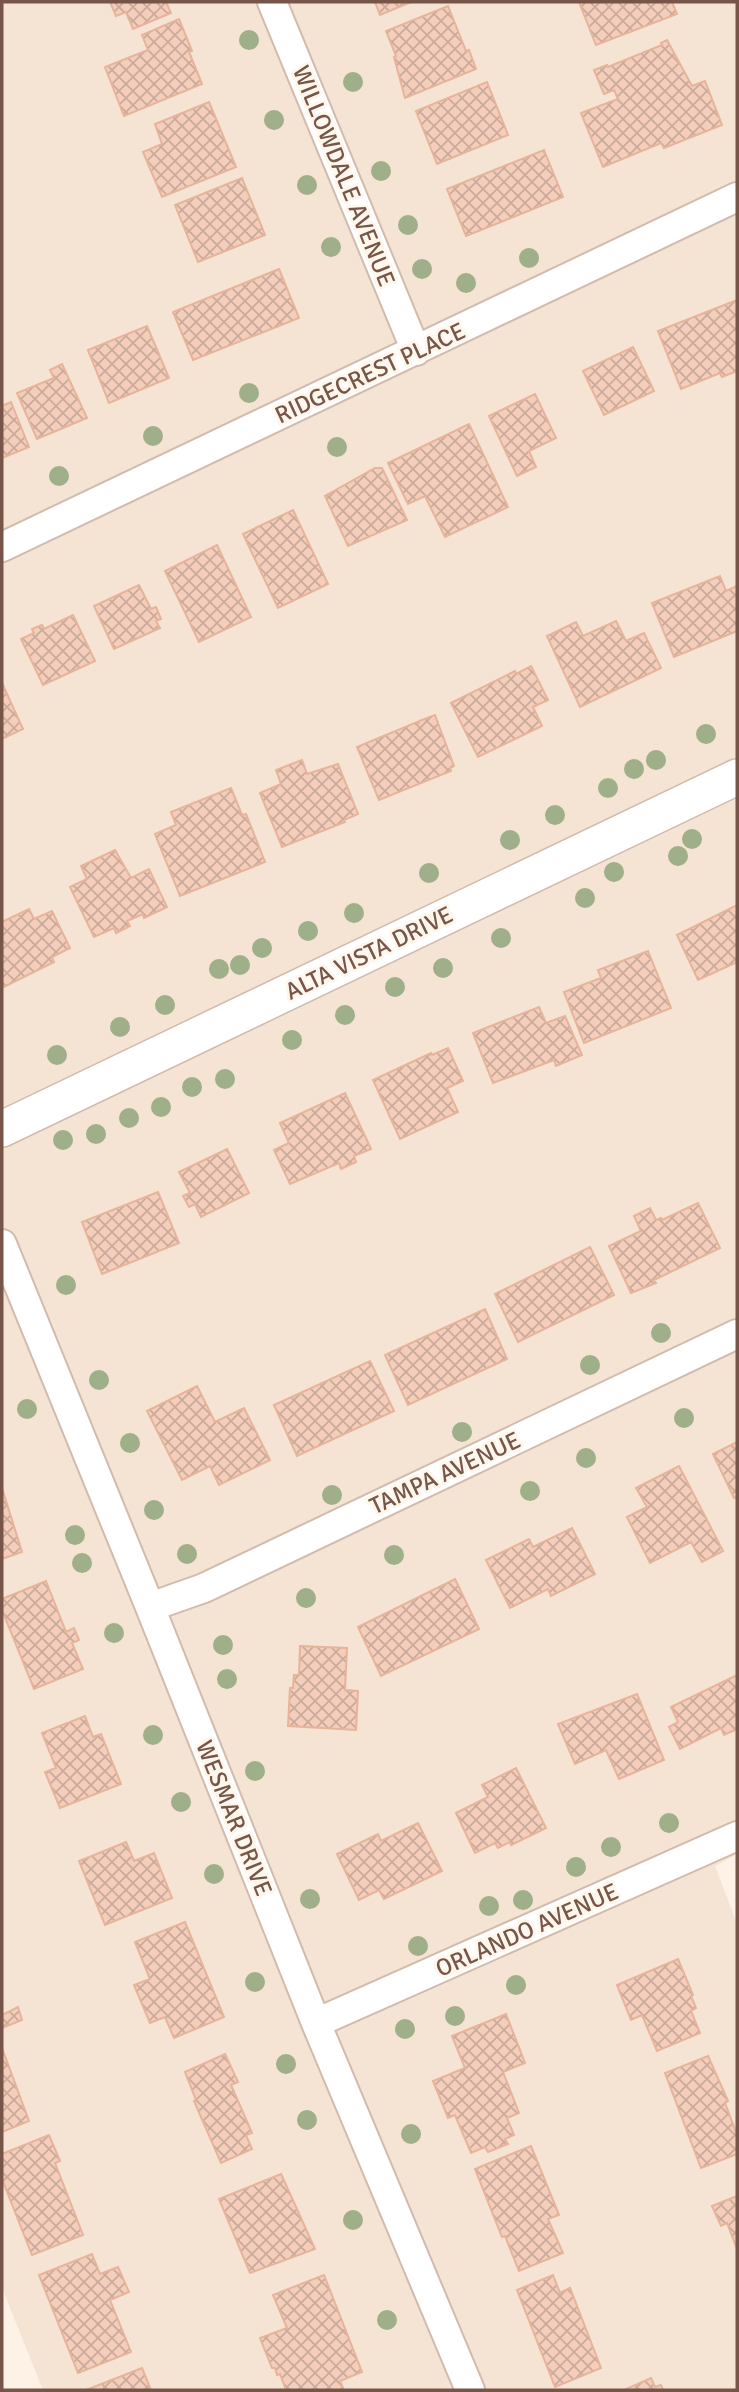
<svg xmlns="http://www.w3.org/2000/svg" width="739" height="2392" viewBox="0 0 739 2392" font-family="Signika,sans-serif">
<style>
.residential{fill:#f5e3d3}
.building{fill:url(#building-cross-hatch);stroke:#e7b39b;stroke-width:2}
.lines{fill:none;stroke-linecap:round;stroke-linejoin:round}
.minor-casing{stroke:#d1bbad;stroke-width:32}
.tertiary-casing{stroke:#d1bbad;stroke-width:38}
.minor{stroke:#fff;stroke-width:28}
.tertiary{stroke:#fff;stroke-width:35}
.tree{fill:#9faf89}
.labels{text-anchor:middle;dominant-baseline:central;stroke-width:6;stroke-linejoin:round;paint-order:stroke}
.street-label{font-size:24px;fill:#775649;stroke:#fff6ec}
</style>
<defs>
<pattern id="building-cross-hatch" width="8" height="8" patternUnits="userSpaceOnUse" patternTransform="scale(1.75)"><rect width="8" height="8" fill="#f4cebb"/><path d="M0 0l8 8M0 8l8-8" fill="none" stroke="#caaa9a"/></pattern>
</defs>
<rect width="100%" height="100%" fill="#fdf2e5"/>
<path class="residential" d="M2,2H737V1854L715,1866L737,1924V2390H43L2,2288Z"/>
<path class="building" d="M110,2H166L171,13L133,29L126,12L116,16Z
M375,2H411L380,15Z
M579,2H672L677,14L596,45Z
M448,6L466,51L469,50L476,69L405,98L394,57L396,56L386,31Z
M179,19L192,51L189,52L202,84L124,116L105,67L148,50L142,35Z
M667,40L692,86L705,81L722,125L664,148L661,143L603,167L581,113L618,99L614,90L604,94L594,70L607,65L608,67L662,45L661,43Z
M487,82L508,135L437,164L416,111Z
M209,102L236,167L162,197L143,152L162,144L155,124Z
M544,150L563,197L466,236L447,189Z
M242,178L265,235L198,262L175,205Z
M279,269L299,318L193,360L173,312Z
M737,300V371L722,377L720,373L681,389L658,331Z
M147,326L169,378L109,403L88,350Z
M633,347L654,391L604,415L583,371Z
M62,364L87,418L37,439L17,393L54,378L50,370Z
M535,394L556,438L529,451L536,467L517,476L489,416Z
M11,402L29,447L2,458V406Z
M469,424L508,507L445,537L425,496L408,504L388,463Z
M375,468H382L407,520L348,546L325,496Z
M293,510L328,584L278,608L243,534Z
M217,545L251,617L199,642L165,571Z
M720,576L726,591L737,586V631L674,657L652,603Z
M139,585L151,609L156,607L161,619L156,621L160,628L114,649L94,606Z
M73,615L95,661L43,685L21,639L34,633L32,629L42,625L44,629Z
M616,621L626,641L644,633L661,668L580,707L547,636L576,622L583,636Z
M531,666L548,700L533,707L542,726L478,757L451,703L515,671L516,674Z
M2,683L23,729L2,739Z
M435,715L454,766L450,768L451,771L379,800L357,747L417,722L418,725L419,721Z
M302,760L307,774L338,764L358,814L344,820L345,822L282,847L260,793L281,784L276,770Z
M231,788L242,815L246,814L265,862L180,896L155,834L176,825L171,812Z
M115,850L131,878L149,869L167,907L144,918L143,914L127,921L130,926L116,933L114,928L94,937L70,887L87,879L81,866Z
M737,905V962L698,980L677,935Z
M29,909L34,919L52,911L70,948L52,957L54,962L2,988V922Z
M648,951L671,1008L584,1043L564,992L601,978L598,970Z
M539,1007L546,1023L565,1016L582,1055L556,1066L554,1060L493,1083L473,1033Z
M448,1048L463,1081L447,1088L458,1112L400,1139L373,1080L431,1053L432,1055Z
M345,1093L371,1149L354,1156L356,1162L341,1169L339,1163L290,1184L274,1150L289,1143L280,1123Z
M227,1149L249,1193L201,1217L195,1204L189,1207L183,1196L190,1193L179,1172Z
M158,1192L179,1243L102,1274L82,1222Z
M698,1203L720,1248L654,1280L656,1283L631,1293L609,1246L641,1231L634,1216L650,1208L656,1220L661,1218L662,1220Z
M590,1247L614,1295L518,1342L495,1294Z
M485,1309L507,1359L408,1405L385,1355Z
M370,1361L394,1411L297,1456L274,1405Z
M197,1386L215,1422L244,1408L270,1460L219,1485L210,1466L182,1480L147,1411Z
M737,1442V1497L734,1498L713,1454Z
M679,1466L723,1551L702,1562L691,1542L650,1563L627,1517L647,1507L636,1488Z
M2,1488L22,1552L2,1559Z
M572,1528L595,1574L551,1596L548,1589L510,1608L486,1560L529,1539L533,1547Z
M455,1579L479,1629L381,1676L358,1627Z
M46,1581L66,1632L74,1628L79,1640L72,1643L83,1669L34,1689L2,1610V1599Z
M300,1646L347,1648L345,1690L358,1691L356,1730L288,1726L290,1688H293L294,1675H299Z
M737,1675V1729L724,1735L721,1728L680,1749L669,1727L678,1722L671,1707Z
M637,1694L664,1760L619,1779L606,1750L575,1764L558,1724Z
M85,1716L93,1737L101,1734L121,1784L60,1808L45,1772L56,1768L42,1733Z
M516,1768L546,1828L511,1845L510,1842L498,1848L495,1843L475,1853L456,1813L488,1797L482,1785Z
M418,1823L442,1871L384,1899L379,1890L359,1900L337,1854L378,1834L381,1841Z
M126,1842L134,1861L154,1853L172,1898L105,1925L79,1861Z
M185,1922L224,2017L174,2038L165,2017L150,2023L134,1985L150,1979L135,1942Z
M678,1959L693,1995L691,1996L696,2008L691,2011L700,2033L657,2051L642,2015L631,2020L617,1985Z
M18,2007L22,2020L2,2028V2015Z
M506,2014L525,2063L503,2072L519,2113L507,2118L514,2135L505,2139L508,2144L488,2152L485,2147L471,2153L455,2115L448,2118L433,2081L465,2068L452,2036Z
M2,2048L29,2121L2,2132Z
M225,2054L238,2082L231,2085L252,2133L246,2135L252,2149L221,2163L194,2101L196,2100L185,2072Z
M708,2056L728,2101L725,2103L737,2135V2154L701,2168L665,2073Z
M49,2135L60,2161L55,2163L83,2235L32,2255L2,2179V2154Z
M531,2146L559,2215L548,2219L563,2253L519,2271L505,2236L502,2237L475,2169Z
M281,2174L315,2249L250,2273L219,2199Z
M737,2196V2249L727,2223L721,2226L712,2206Z
M92,2254L100,2274L118,2267L129,2292L110,2300L131,2352L78,2373L39,2275Z
M324,2275L362,2372L340,2381L344,2390H286L280,2374L277,2375L275,2368H272L260,2338L287,2328L273,2295Z
M553,2275L560,2293L570,2288L601,2368L555,2387L517,2290Z
M142,2368L151,2390H86Z
M651,2378L655,2387L661,2385L663,2390H627L626,2389Z"/>
<g class="lines">
<g class="minor-casing">
<path id="minor" d="M272,2L416,351
M2,547L737,197
M2,1244L150,1607L316,2023L470,2390
M150,1607L204,1588L737,1334
M316,2023L737,1836"/>
</g>
<g class="tertiary-casing">
<path id="tertiary" d="M2,1129L737,777"/>
</g>
<use href="#minor" class="minor"/>
<use href="#tertiary" class="tertiary"/>
</g>
<g class="tree">
<circle cx="249" cy="40" r="10"/>
<circle cx="353" cy="82" r="10"/>
<circle cx="274" cy="120" r="10"/>
<circle cx="381" cy="171" r="10"/>
<circle cx="307" cy="185" r="10"/>
<circle cx="408" cy="225" r="10"/>
<circle cx="331" cy="247" r="10"/>
<circle cx="529" cy="258" r="10"/>
<circle cx="422" cy="269" r="10"/>
<circle cx="466" cy="283" r="10"/>
<circle cx="249" cy="393" r="10"/>
<circle cx="153" cy="436" r="10"/>
<circle cx="337" cy="447" r="10"/>
<circle cx="59" cy="476" r="10"/>
<circle cx="706" cy="734" r="10"/>
<circle cx="656" cy="760" r="10"/>
<circle cx="634" cy="769" r="10"/>
<circle cx="608" cy="788" r="10"/>
<circle cx="555" cy="815" r="10"/>
<circle cx="692" cy="839" r="10"/>
<circle cx="510" cy="840" r="10"/>
<circle cx="678" cy="856" r="10"/>
<circle cx="614" cy="872" r="10"/>
<circle cx="429" cy="873" r="10"/>
<circle cx="585" cy="898" r="10"/>
<circle cx="354" cy="913" r="10"/>
<circle cx="308" cy="931" r="10"/>
<circle cx="501" cy="938" r="10"/>
<circle cx="262" cy="948" r="10"/>
<circle cx="240" cy="965" r="10"/>
<circle cx="443" cy="968" r="10"/>
<circle cx="219" cy="969" r="10"/>
<circle cx="395" cy="987" r="10"/>
<circle cx="165" cy="1005" r="10"/>
<circle cx="345" cy="1015" r="10"/>
<circle cx="120" cy="1027" r="10"/>
<circle cx="292" cy="1040" r="10"/>
<circle cx="57" cy="1055" r="10"/>
<circle cx="225" cy="1079" r="10"/>
<circle cx="192" cy="1087" r="10"/>
<circle cx="161" cy="1107" r="10"/>
<circle cx="129" cy="1118" r="10"/>
<circle cx="96" cy="1134" r="10"/>
<circle cx="63" cy="1140" r="10"/>
<circle cx="66" cy="1285" r="10"/>
<circle cx="661" cy="1333" r="10"/>
<circle cx="590" cy="1365" r="10"/>
<circle cx="99" cy="1380" r="10"/>
<circle cx="27" cy="1409" r="10"/>
<circle cx="684" cy="1418" r="10"/>
<circle cx="462" cy="1432" r="10"/>
<circle cx="130" cy="1443" r="10"/>
<circle cx="586" cy="1458" r="10"/>
<circle cx="530" cy="1491" r="10"/>
<circle cx="332" cy="1495" r="10"/>
<circle cx="154" cy="1510" r="10"/>
<circle cx="75" cy="1535" r="10"/>
<circle cx="187" cy="1554" r="10"/>
<circle cx="394" cy="1555" r="10"/>
<circle cx="82" cy="1563" r="10"/>
<circle cx="306" cy="1598" r="10"/>
<circle cx="114" cy="1633" r="10"/>
<circle cx="223" cy="1645" r="10"/>
<circle cx="227" cy="1679" r="10"/>
<circle cx="153" cy="1735" r="10"/>
<circle cx="255" cy="1771" r="10"/>
<circle cx="181" cy="1802" r="10"/>
<circle cx="669" cy="1823" r="10"/>
<circle cx="611" cy="1847" r="10"/>
<circle cx="576" cy="1867" r="10"/>
<circle cx="214" cy="1874" r="10"/>
<circle cx="310" cy="1899" r="10"/>
<circle cx="523" cy="1900" r="10"/>
<circle cx="489" cy="1906" r="10"/>
<circle cx="418" cy="1946" r="10"/>
<circle cx="255" cy="1982" r="10"/>
<circle cx="516" cy="1985" r="10"/>
<circle cx="455" cy="2016" r="10"/>
<circle cx="405" cy="2029" r="10"/>
<circle cx="286" cy="2064" r="10"/>
<circle cx="307" cy="2120" r="10"/>
<circle cx="411" cy="2134" r="10"/>
<circle cx="353" cy="2220" r="10"/>
<circle cx="387" cy="2320" r="10"/>
</g>
<g class="labels">
<g class="street-label">
<text transform="translate(344 176) rotate(68)">WILLOWDALE AVENUE</text>
<text transform="translate(370 373) rotate(-25)">RIDGECREST PLACE</text>
<text transform="translate(369 953) rotate(-26)">ALTA VISTA DRIVE</text>
<text transform="translate(445 1473) rotate(-25)">TAMPA AVENUE</text>
<text transform="translate(234 1818) rotate(68)">WESMAR DRIVE</text>
<text transform="translate(527 1930) rotate(-24)">ORLANDO AVENUE</text>
</g>
</g>
<rect width="739" height="2392" fill="none" stroke="#775649" stroke-width="7"/>
</svg>
